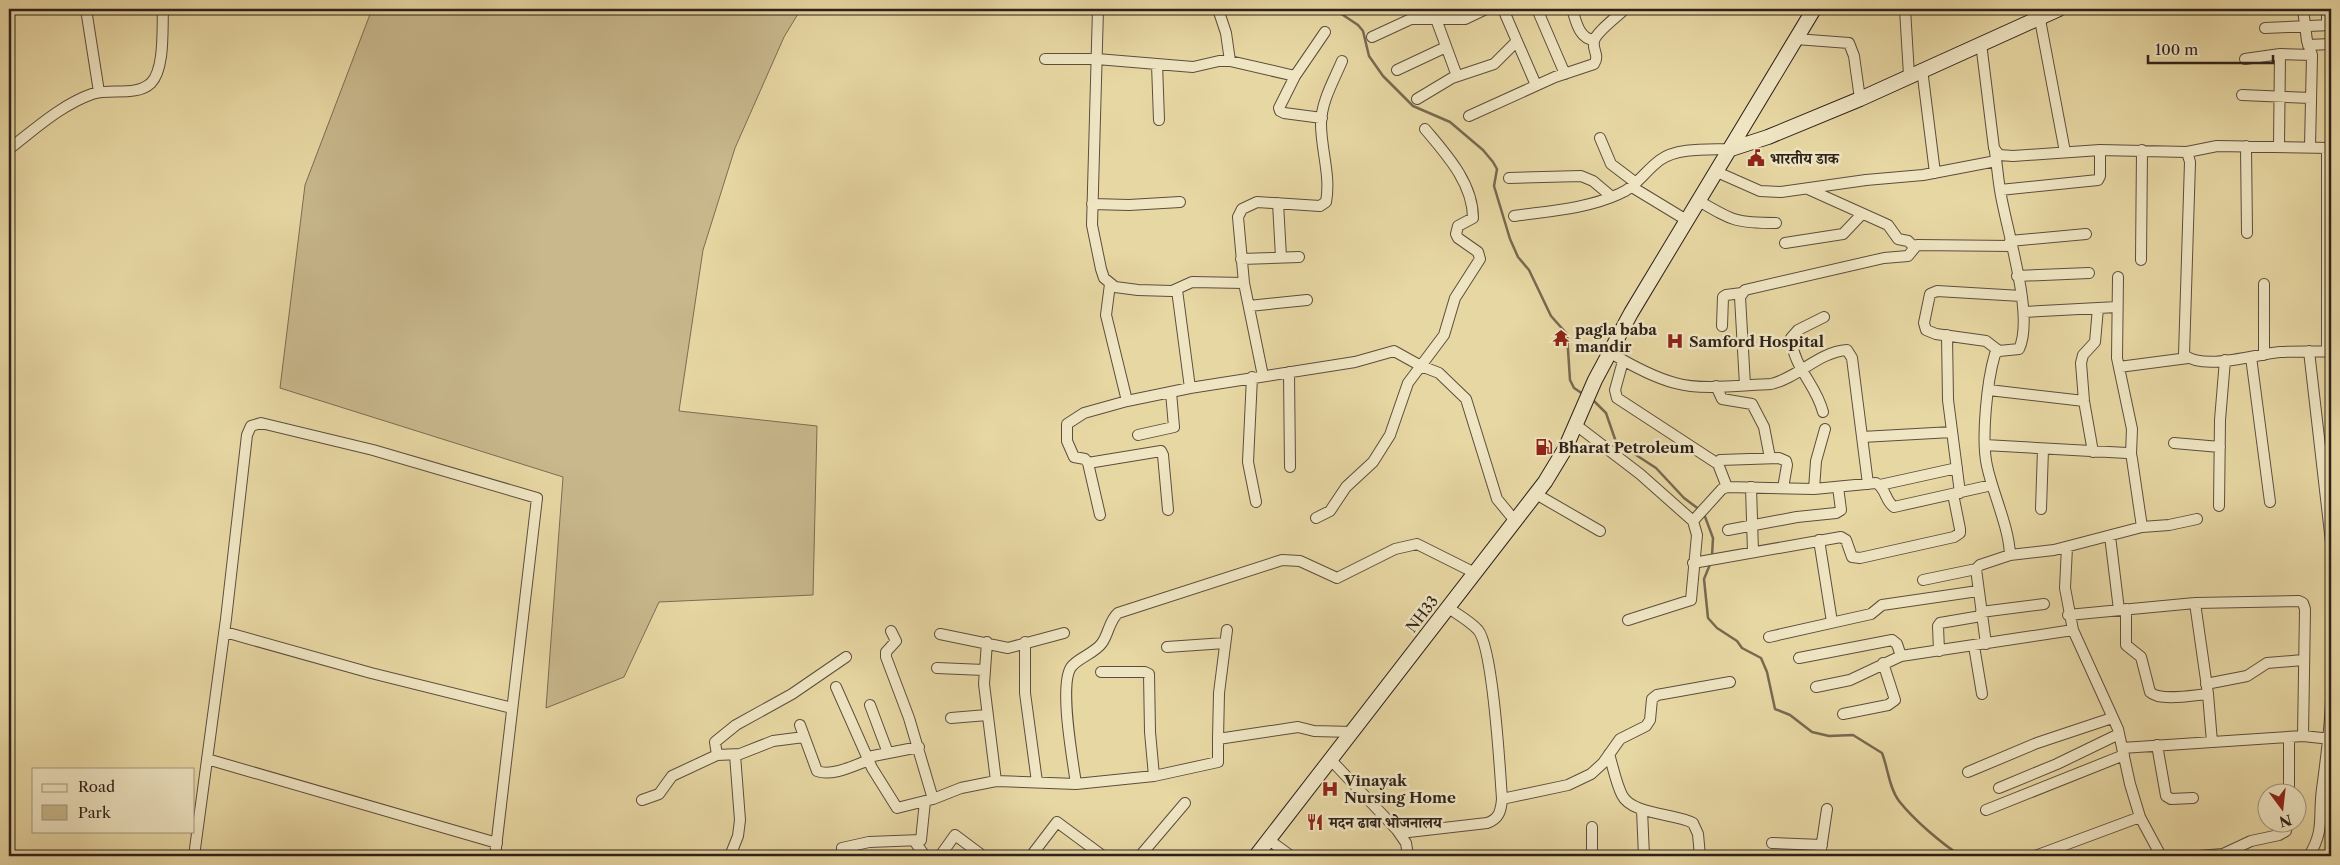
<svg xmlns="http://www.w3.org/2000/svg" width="2340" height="865" viewBox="0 0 2340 865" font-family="'Libre Caslon Text','Noto Serif Devanagari',serif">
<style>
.green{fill:#c8b88c;stroke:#7b6c54}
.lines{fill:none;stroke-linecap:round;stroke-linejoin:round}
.stream{stroke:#776951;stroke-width:2.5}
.street-casing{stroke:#5c4e3d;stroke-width:12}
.secondary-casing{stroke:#2e211b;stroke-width:16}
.street{stroke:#efe5c3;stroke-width:10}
.secondary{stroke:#efe5c3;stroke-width:14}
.labels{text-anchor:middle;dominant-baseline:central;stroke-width:5;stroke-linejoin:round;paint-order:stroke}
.poi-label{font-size:15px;font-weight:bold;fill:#2e211b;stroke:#efe5c3;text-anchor:start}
.street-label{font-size:15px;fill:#2e211b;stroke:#efe5c3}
</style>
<rect width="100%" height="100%" fill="#e7d7a3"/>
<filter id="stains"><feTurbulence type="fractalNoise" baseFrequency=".004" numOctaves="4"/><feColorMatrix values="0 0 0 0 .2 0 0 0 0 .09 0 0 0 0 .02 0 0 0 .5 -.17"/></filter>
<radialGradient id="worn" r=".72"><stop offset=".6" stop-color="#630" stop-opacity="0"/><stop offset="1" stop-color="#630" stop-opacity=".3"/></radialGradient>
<path class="green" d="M372,9H801L784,37L735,148L703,250L679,411L817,426L813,595L659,602L624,677L546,708L563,477L280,388L305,185Z"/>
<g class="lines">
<path class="stream" d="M1334,9L1358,25L1363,31L1369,56L1383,76L1413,106L1450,122L1483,150L1493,162L1497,169L1494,186L1510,239L1518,257L1529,270L1551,316L1567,334L1570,380L1574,388L1583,394
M1592,399L1606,413L1616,442L1656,468L1684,498L1700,510
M1704,514L1713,538L1712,556
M1711,562L1704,579L1708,618L1717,628L1737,641L1742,648L1761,658L1767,672L1775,709L1790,715L1812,732L1829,736L1853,735L1882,753C1888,768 1889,788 1899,801C1914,820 1941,843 1961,856"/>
<g class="street-casing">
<path id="street" d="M86,9L99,92
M1098,9L1092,225L1101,269L1104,278L1115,287L1138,290L1172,291L1192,282L1244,283
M1218,9L1226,33L1230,61
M1503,9L1536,85
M1537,9L1565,74
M1572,9C1576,21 1579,39 1594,40
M1905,9L1909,75
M2038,9L2065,152
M2303,9L2307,41L2312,55L2310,147
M1436,19L1457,76
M2327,25V9
M2265,28L2331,25
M1372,37L1411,19H1465L1486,9
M1796,39L1849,43L1854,56L1860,99
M1981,43L1994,148L1999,155L2013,156L2100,150L2187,152L2190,162L2184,355C2206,371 2255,354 2280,352C2297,351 2314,352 2331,351
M2308,45L2331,44
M1045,59H1097L1193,67L1219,61H1230L1295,76
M2245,59L2280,54L2312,55
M1157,64L1159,120
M1922,69L1935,173
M1397,70L1446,47
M2242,95L2311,98
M1417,99L1452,78L1494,64L1517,41
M1469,116L1555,77L1594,64C1600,55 1592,50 1594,41C1596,32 1618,16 1625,9
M1322,118L1284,113L1280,111L1279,108L1295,76L1325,32
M1600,138L1611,164L1636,183
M2246,146L2247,233
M2279,146L2280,54
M2327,148V352
M9,149C35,129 61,105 92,94C110,88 136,97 151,83C165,69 162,28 163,9
M2187,152L2217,146L2331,148
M1717,172L1760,191L1781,192L1866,180L1923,175L1996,161
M1509,178L1581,176L1593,181L1612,197
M1632,187L1688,221
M1808,189L1888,225L1898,239L1908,241L1914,247
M2000,190L2098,180L2100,176V150
M1699,201C1733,221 1736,223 1776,223
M1278,203L1281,257
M1092,204L1129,205L1180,202
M1514,216C1549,211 1586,209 1619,194C1636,187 1645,171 1660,160C1678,147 1710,150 1731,149
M2010,241L2086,234
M1785,243L1843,234L1862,214
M1241,259L1299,257
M2141,260L2142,150
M2017,276L2089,273
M2118,277L2117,358L2132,429L2131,454
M1110,284L1106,315L1127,401
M2264,284V355
M1177,290L1190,388
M1249,306L1307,300
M2024,312L2117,307
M1722,326L1723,297L1726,295L1742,293
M1947,335L1948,400L1960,493
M1999,351L1986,341L1936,334L1926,330L1924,323L1930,294L1937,291L2021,296
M2309,351L2331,542
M1609,352C1629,364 1652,377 1675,383C1703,391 1742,385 1771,384C1798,378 1818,352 1847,350L1852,358L1868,484
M2251,357L2270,502
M1623,361L1615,390L1617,398L1718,464
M2119,367L2188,358
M1289,372L1290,467
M1263,376L1244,283L1238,217L1242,209L1257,202L1320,206L1326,202C1331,176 1321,150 1321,124C1321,102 1334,80 1342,61
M1252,377L1248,462L1256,502
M1745,385L1740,297L1745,290L1884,258L1908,256L1917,245L2011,246
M1716,386L1722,399L1752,404L1764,427L1770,458
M1989,390L2084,401
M1823,412C1816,384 1794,369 1791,338L1798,330L1824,317
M1576,425L1640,474L1693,521L1697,535L1691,600L1628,620
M1138,435L1174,427L1171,392
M1862,437L1952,432
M2174,443L2220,447
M1985,445L2127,453L2131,454L2132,459L2142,527L2054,550L2010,555
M2093,452L2084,401L2081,363L2083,355L2095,342L2098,308
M1088,463L1161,451L1163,455L1168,510
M1880,485L1957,468
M1727,487L1718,464L1720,460L1779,458L1786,461L1787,465L1783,488
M1751,487L1753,552
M1814,489L1816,461L1825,429
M1536,494L1600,531
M2219,506L2220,420L2225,360
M2041,509L2043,449
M1100,515L1088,463L1085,459L1074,457L1067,441V424L1084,413L1127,401L1190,388L1355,362L1394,351L1421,366L1439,373L1466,399L1497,499L1516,522
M1316,518L1330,511L1346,487L1373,462L1390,435L1408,383L1444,335L1455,298L1480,259L1478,252L1458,238L1456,234L1458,226L1473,218C1473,183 1446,154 1425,129
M1693,521L1722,489L1727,487L1814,489L1876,483C1886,488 1885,501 1894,507L1992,485
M2142,527L2169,525L2197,519
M1728,530L1797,517L1836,513L1841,510L1838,487
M2110,536L2119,610
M1819,540L1832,622
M2067,547L2065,588L2073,630L2118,729L2130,784L2140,817L2161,856
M1693,563L1841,537L1846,540L1852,557L1860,558L1954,537L1960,533V529L1953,494
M1923,580L1976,569
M2195,603L2208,694L2212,742
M2126,609V645L2141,657L2150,692C2160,702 2194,695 2208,694
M1981,612L2044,604
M2068,615L2195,603L2299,601L2303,603L2305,609L2303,736
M891,631L896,641L886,652V657L909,718L933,799
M225,632L371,673L512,708
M940,634L1008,648L1064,633
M1769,637L1871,614L1882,605L1978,591
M987,642L984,684L996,781
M1025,642V693L1037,782
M1986,644L1976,569L1980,565L2010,555C2009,527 1993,494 1987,466C1981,439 1987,381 1995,354L1999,351L2019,349C2035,316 2006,229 2000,190C1998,178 1997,165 1995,152
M1974,646L1982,694
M1167,647L1225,643
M1939,651L1938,626L1940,623L1981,616
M1799,658L1892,640L1897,644L1901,656
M937,668L984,670
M1101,672H1145L1149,674L1150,732L1154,776
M2206,684L2247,676L2267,663L2303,660
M836,687L872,768L897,808L933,799L961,788L996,781L1076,784L1154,776L1218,762V739L1298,727L1314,731L1352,732
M1816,687L1850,680L1901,656L2073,630
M870,705L888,753
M1843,714L1888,705L1895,700L1883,663
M951,718L987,715
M800,725L817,771C832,777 855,765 869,760
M1218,739L1219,693L1227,630
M2157,745L2166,796L2171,799L2193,798
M2122,748L2303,736L2331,739
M1609,754C1613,767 1616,783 1622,795C1632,815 1674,813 1693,823L1698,834L1700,856
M717,755L715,742L736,725L792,694L846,657
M868,757L919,747
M207,759L497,843
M1330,759L1397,830L1406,843L1408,856
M1968,772L2037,743L2112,718
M1076,784C1073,761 1058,682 1072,666C1080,657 1095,653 1102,643C1109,633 1109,621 1118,613L1282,560L1300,561L1337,578L1395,549L1417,544L1475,573
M1999,788L2057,764L2119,734
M2289,792V737
M1502,799L1568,785L1591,774L1603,763L1620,739L1646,726L1650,720L1652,699L1657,695L1730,682
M642,800L659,794L672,776L717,755L740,754L773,741L804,737
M1642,810L1644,856
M1986,810L2124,755
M1592,827V856
M1400,833L1487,823C1499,819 1501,811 1502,799C1500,770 1493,648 1478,630C1470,621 1457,614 1447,607
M1269,840L1291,856
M915,842L925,856
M1772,843L1822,845
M194,856L226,619L247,435L251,426L261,423L373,450L537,498L495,856
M730,856L738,836L740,820L735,755
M842,856V848L869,842L921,840L925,801
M940,856L955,835L983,856
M1031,856L1057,822L1103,856
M1140,856L1185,803
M1820,856L1827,809
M2035,856L2140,817
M2199,856L2223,854L2251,841L2279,835L2286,831L2287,822
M2309,856C2325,829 2318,818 2322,789C2326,759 2330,731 2331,701"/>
</g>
<g class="secondary-casing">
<path id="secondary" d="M1731,149L1768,137L1860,99L2059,9
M1256,856L1545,482L1565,449L1595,380L1631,313L1814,9"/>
</g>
<use href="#street" class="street"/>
<use href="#secondary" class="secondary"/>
</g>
<defs>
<g id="civic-bare" transform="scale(1.35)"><path d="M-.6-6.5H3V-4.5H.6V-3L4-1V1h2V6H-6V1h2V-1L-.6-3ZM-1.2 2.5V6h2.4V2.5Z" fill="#8f2418" stroke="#efe5c3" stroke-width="2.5" paint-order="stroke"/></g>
<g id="temple-bare" transform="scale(1.35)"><path d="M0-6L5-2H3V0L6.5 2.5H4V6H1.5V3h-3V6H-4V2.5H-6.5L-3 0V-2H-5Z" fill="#8f2418" stroke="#efe5c3" stroke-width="2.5" paint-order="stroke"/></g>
<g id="hospital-bare" transform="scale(1.35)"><path d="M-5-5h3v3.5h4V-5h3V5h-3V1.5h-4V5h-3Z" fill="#8f2418" stroke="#efe5c3" stroke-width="2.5" paint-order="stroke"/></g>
<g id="fuel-bare" transform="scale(1.35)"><path d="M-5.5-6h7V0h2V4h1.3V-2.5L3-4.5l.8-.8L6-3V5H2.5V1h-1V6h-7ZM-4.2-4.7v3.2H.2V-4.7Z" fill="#8f2418" stroke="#efe5c3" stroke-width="2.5" paint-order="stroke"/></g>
<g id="restaurant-bare" transform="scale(1.35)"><path d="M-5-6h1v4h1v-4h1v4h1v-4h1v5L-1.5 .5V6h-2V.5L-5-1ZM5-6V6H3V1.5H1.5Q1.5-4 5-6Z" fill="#8f2418" stroke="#efe5c3" stroke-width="2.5" paint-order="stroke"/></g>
</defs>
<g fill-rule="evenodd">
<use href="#civic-bare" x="1756" y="158"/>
<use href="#temple-bare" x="1561" y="338"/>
<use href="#hospital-bare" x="1675" y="341"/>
<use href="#fuel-bare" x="1544" y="447"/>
<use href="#hospital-bare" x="1330" y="789"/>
<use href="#restaurant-bare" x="1315" y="822"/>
</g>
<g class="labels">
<g class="poi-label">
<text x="1770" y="158">भारतीय डाक</text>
<text x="1575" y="329">pagla baba<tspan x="1575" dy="17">mandir</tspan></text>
<text x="1689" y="341">Samford Hospital</text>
<text x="1558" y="447">Bharat Petroleum</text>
<text x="1344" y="780">Vinayak<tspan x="1344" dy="17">Nursing Home</tspan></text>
<text x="1329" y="822">मदन ढाबा भोजनालय</text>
</g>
<g class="street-label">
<text transform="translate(1422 614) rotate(-52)">NH33</text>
</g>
</g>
<rect width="2340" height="865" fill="none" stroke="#e7d7a3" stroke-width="30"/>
<rect x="10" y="10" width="2320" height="845" fill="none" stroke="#2e211b" stroke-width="2.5"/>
<rect x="15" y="15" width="2310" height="835" fill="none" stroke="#2e211b"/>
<rect x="32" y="768" width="162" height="65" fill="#efe5c3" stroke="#a29780"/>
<rect x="42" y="784" width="25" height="8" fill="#efe5c3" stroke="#a29780"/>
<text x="78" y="792" font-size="15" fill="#2e211b">Road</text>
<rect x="42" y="805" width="25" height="15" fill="#c8b88c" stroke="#a29780"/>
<text x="78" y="818" font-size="15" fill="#2e211b">Park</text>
<g transform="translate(2282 808) rotate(165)"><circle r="24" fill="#efe5c3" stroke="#a29780"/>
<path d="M0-4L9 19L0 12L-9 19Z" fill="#8f2418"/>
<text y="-8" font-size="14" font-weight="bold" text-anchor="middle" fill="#2e211b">N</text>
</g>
<path d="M2148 55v8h125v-8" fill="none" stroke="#2e211b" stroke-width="2.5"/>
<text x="2155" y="55" font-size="15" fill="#2e211b" stroke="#efe5c3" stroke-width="4" paint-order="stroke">100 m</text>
<rect width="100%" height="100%" filter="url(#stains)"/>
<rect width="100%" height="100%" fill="url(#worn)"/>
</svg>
